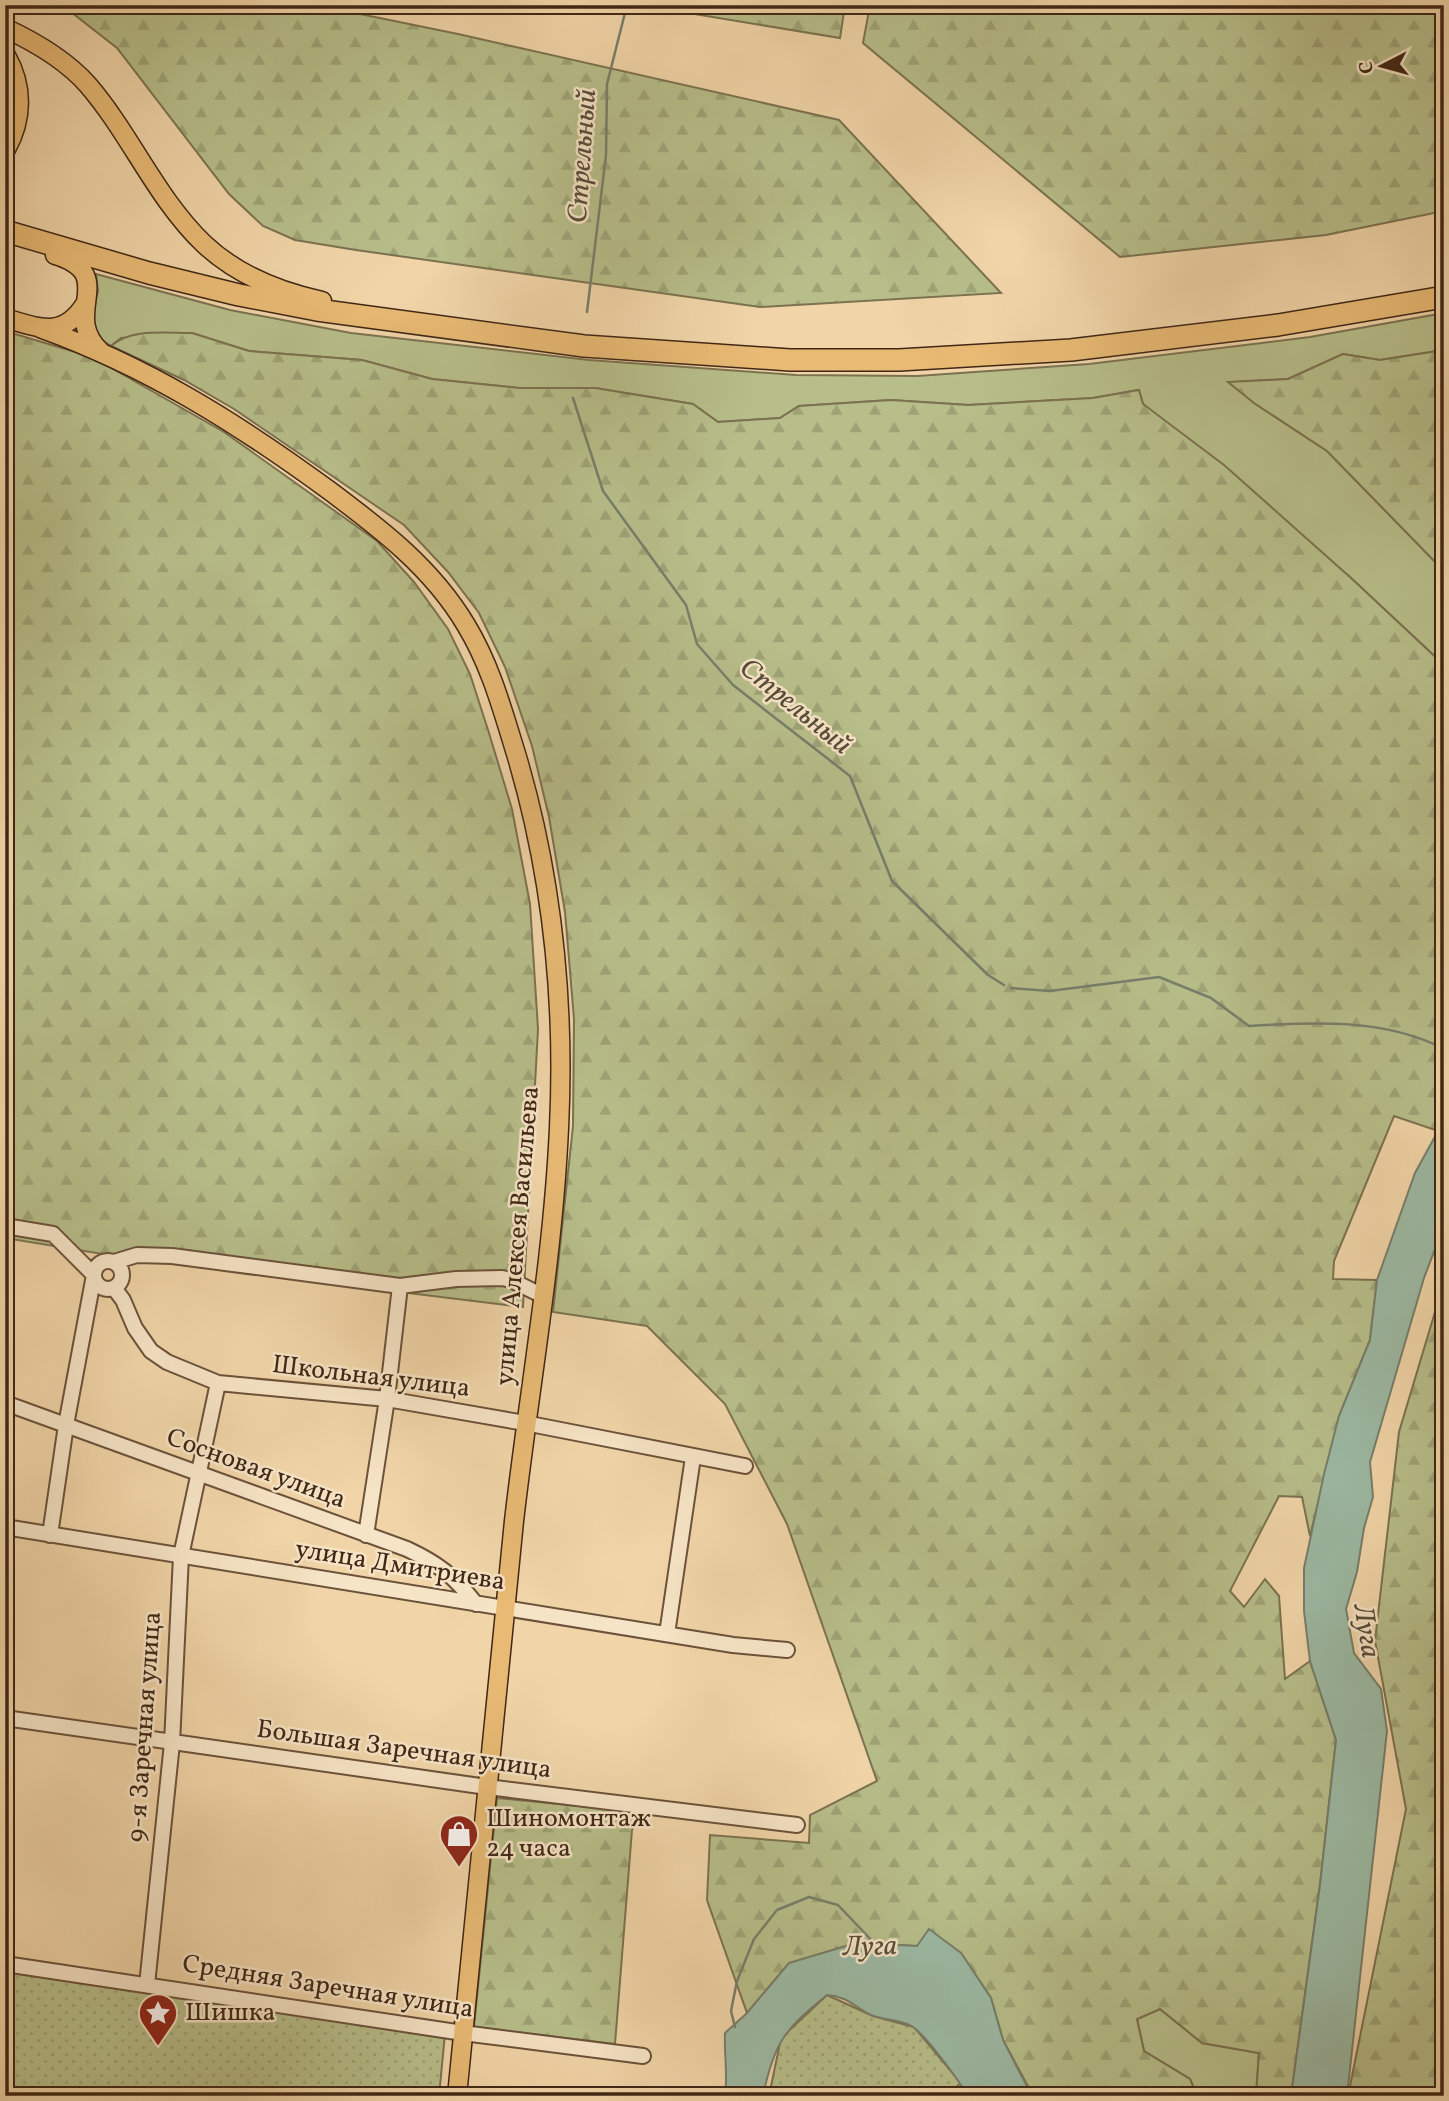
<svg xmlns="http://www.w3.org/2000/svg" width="1449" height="2101" viewBox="0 0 1449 2101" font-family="Vollkorn,serif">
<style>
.green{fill:#b7be8a;stroke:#7c7250;stroke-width:2}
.forest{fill:url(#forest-firs);stroke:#7c7250;stroke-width:2}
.park{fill:url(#park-dots);stroke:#7c7250;stroke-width:2}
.water{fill:#9cb9a3;stroke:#777f6b;stroke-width:2}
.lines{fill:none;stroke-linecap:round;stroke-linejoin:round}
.stream{stroke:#777f6b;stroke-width:2.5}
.minor-casing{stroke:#6c523a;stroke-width:18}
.major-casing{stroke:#402716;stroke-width:21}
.highway-casing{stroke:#402716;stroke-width:24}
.minor{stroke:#f6e4c6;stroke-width:14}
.major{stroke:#e8ba74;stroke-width:18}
.highway{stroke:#e8ba74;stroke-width:21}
.labels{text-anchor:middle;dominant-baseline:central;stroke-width:5;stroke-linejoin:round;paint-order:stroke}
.street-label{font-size:26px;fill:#402716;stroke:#f6e4c6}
.poi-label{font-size:26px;fill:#402716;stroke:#f6e4c6;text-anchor:start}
.water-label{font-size:28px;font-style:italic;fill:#574c39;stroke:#f6e4c6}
</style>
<defs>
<pattern id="forest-firs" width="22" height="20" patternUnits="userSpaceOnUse" patternTransform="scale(1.75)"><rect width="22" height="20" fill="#b7be8a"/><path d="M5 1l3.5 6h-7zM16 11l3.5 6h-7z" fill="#9ea376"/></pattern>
<pattern id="park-dots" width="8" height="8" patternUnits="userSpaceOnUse" patternTransform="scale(1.75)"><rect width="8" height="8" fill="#b7be8a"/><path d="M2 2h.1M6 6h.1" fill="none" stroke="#9ea376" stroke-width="1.8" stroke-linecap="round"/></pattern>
</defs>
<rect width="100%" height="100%" fill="#f1d5a8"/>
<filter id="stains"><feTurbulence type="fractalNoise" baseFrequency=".00286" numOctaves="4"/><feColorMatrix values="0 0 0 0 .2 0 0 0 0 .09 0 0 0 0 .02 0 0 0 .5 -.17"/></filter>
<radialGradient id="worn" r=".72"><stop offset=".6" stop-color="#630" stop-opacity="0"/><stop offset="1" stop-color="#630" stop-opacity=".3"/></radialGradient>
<path class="green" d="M96,274L230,310L351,333L589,360L796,375L917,376L1089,364L1310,337L1444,313V350L1380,360L1343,354L1288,379L1229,382L1254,403L1327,451L1444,571V665L1351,578L1143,404L1139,390L1093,398L968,405L891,400L799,406L780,418L718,422L693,404L595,388H519L432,379L362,360L249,351L192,333L121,338L111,346L99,338L92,317L98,291Z
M1160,2009L1202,2043L1259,2053L1256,2096H1197L1190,2079L1144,2051L1137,2019Z"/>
<path class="forest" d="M62,5H316L458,34L839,120L1001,293L760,307L356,250L295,240L263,226L229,194L117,48Z
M640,5H845L840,38Z
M870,5H1444V211L1326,235L1120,257L863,43Z
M5,331L92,357L224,432L377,541L414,582L448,629L470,674L489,733L512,809L530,904L538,1029L523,1307L133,1259L5,1238Z
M192,333L249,351L362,360L432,379L519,388H595L693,404L718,422L780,418L799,406L891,400L968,405L1093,398L1139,390L1143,404L1224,465L1351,578L1444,665V1128L1438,1131L1394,1116L1334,1261L1333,1279L1377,1280L1370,1340L1339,1416L1310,1536L1302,1497L1279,1496L1230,1591L1244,1607L1265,1579L1279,1596L1285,1679L1310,1661L1336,1740L1320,1885L1291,2096H1256L1259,2053L1202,2043L1160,2009L1137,2019L1144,2051L1190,2079L1197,2096H1067L1031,2092L1003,2040L991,1998L961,1953L917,1946L856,1943L789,1963L747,2013L707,1900L710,1835L809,1843L810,1815L877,1781L787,1524L725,1404L647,1326L553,1312L573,1126L574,1019L565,912L549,817L532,746L505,667L479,613L448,572L404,525L234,409L184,380L111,346C131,328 166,333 192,333Z
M1444,350V571L1327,451L1254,403L1228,382L1288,379L1343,354L1380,360Z
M1444,1282V2096H1348L1406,1809L1375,1641L1399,1432Z
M497,1798L640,1812L632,1830L615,2044L474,2027Z"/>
<path class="park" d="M5,1969L445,2034L439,2096H5Z
M827,1995L873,2016L914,2027L961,2083L945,2096H769L781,2038Z"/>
<path class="water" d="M1444,1128V1225L1424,1278L1370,1462L1373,1497L1364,1528L1357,1572L1346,1609L1354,1653L1381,1689L1387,1731L1347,2096H1291L1320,1885L1336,1740L1310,1661L1304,1611V1568L1324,1474L1339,1416L1370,1340L1377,1280L1415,1173L1438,1131Z
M929,1929L961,1953L991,1998L1003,2040L1032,2096H967C961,2082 925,2035 913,2027C900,2018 884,2021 871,2015C855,2007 846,1996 827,1995C785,2029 774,2042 763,2096H725C728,2074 724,2055 725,2033L747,2013L789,1963L856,1943L917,1946Z"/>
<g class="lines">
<path class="stream" d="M587,312L606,155L607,84L627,5
M573,398L603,491L686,605L697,644L733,685L850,776L892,881L988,975L1004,985
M1011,988L1050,991L1159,977L1211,998L1249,1026C1313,1022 1385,1018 1444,1049
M735,2027L731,2011L737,1981L754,1939L777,1910L809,1897L838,1905L876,1945"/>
<g class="minor-casing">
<path id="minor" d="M5,1226L53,1234L94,1275L66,1425L50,1535
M94 1275a14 14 0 1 1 28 0a14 14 0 1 1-28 0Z
M114,1262L137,1255L172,1256L400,1286L456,1279L502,1278L511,1280L543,1296
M114,1288L123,1300L135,1328L151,1351L167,1362L218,1383L387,1399L525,1423L745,1466
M5,1403L407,1549C439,1564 454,1576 476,1604
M5,1527L733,1645L787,1650
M366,1535L387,1399L400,1286
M667,1634L693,1457
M5,1718L487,1787L797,1825
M5,1964L463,2033L643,2056
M147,1985L172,1743L181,1556L218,1383"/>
</g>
<g class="major-casing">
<path id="major" d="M5,28C35,42 66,60 88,85C131,135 156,198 204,244C236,274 280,292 322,301
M55,255C120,275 60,313 100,351
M5,318C39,328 63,339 85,304
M40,328C148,367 237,423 330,491C382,530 432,568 466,625C491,666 503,712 517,757C552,876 565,1004 559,1128C553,1260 529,1390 514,1521C494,1712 476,1904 457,2096"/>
</g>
<g class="highway-casing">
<path id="highway" d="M5,57C22,87 21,119 5,148
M5,231L149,273L239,295L317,310L584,346L790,360H899L1071,350L1278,325L1444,297"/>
</g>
<use href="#minor" class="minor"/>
<use href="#major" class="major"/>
<use href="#highway" class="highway"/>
</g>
<defs>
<g id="shop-pin" transform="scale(2.0125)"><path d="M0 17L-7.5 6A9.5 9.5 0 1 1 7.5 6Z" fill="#8f2418" stroke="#f6e4c6"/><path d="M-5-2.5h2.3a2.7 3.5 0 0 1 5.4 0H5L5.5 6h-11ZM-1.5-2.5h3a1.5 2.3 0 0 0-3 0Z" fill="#fff"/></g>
<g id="sight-pin" transform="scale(2.0125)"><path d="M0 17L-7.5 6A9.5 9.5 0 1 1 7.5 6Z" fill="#8f2418" stroke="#f6e4c6"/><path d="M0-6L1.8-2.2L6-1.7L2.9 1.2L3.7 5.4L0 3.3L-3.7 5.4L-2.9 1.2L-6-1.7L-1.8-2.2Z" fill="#fff"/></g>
</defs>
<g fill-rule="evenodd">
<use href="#shop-pin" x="459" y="1834"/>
<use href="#sight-pin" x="158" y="2013"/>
</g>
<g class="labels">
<g class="street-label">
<text transform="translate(518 1236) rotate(-85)">улица Алексея Васильева</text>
<text transform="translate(371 1377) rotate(7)">Школьная улица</text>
<text transform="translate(256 1469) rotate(20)">Сосновая улица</text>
<text transform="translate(400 1566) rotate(9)">улица Дмитриева</text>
<text transform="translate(145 1727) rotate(-86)">9-я Заречная улица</text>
<text transform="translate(404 1750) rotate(8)">Большая Заречная улица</text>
<text transform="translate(328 1987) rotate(9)">Средняя Заречная улица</text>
</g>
<g class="poi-label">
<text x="486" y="1819">Шиномонтаж<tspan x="486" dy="30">24 часа</tspan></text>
<text x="185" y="2013">Шишка</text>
</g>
<g class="water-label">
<text transform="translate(583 156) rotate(-86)">Стрельный</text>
<text transform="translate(795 707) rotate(39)">Стрельный</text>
<text transform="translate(1366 1631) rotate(81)">Луга</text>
<text transform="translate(870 1947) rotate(-1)">Луга</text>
</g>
</g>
<rect width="1449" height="2101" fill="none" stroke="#f1d5a8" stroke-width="28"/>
<rect x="7" y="7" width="1435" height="2087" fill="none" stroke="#402716" stroke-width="3.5"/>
<rect x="14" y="14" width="1421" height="2073" fill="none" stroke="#402716" stroke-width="2"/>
<g transform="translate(1382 66) rotate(264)" stroke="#f6e4c6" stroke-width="5" paint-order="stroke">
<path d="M0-5L12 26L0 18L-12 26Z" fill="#402716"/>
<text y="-10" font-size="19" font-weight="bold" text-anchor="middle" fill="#402716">С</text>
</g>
<rect width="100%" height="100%" filter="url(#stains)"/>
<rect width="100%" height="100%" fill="url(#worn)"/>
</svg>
